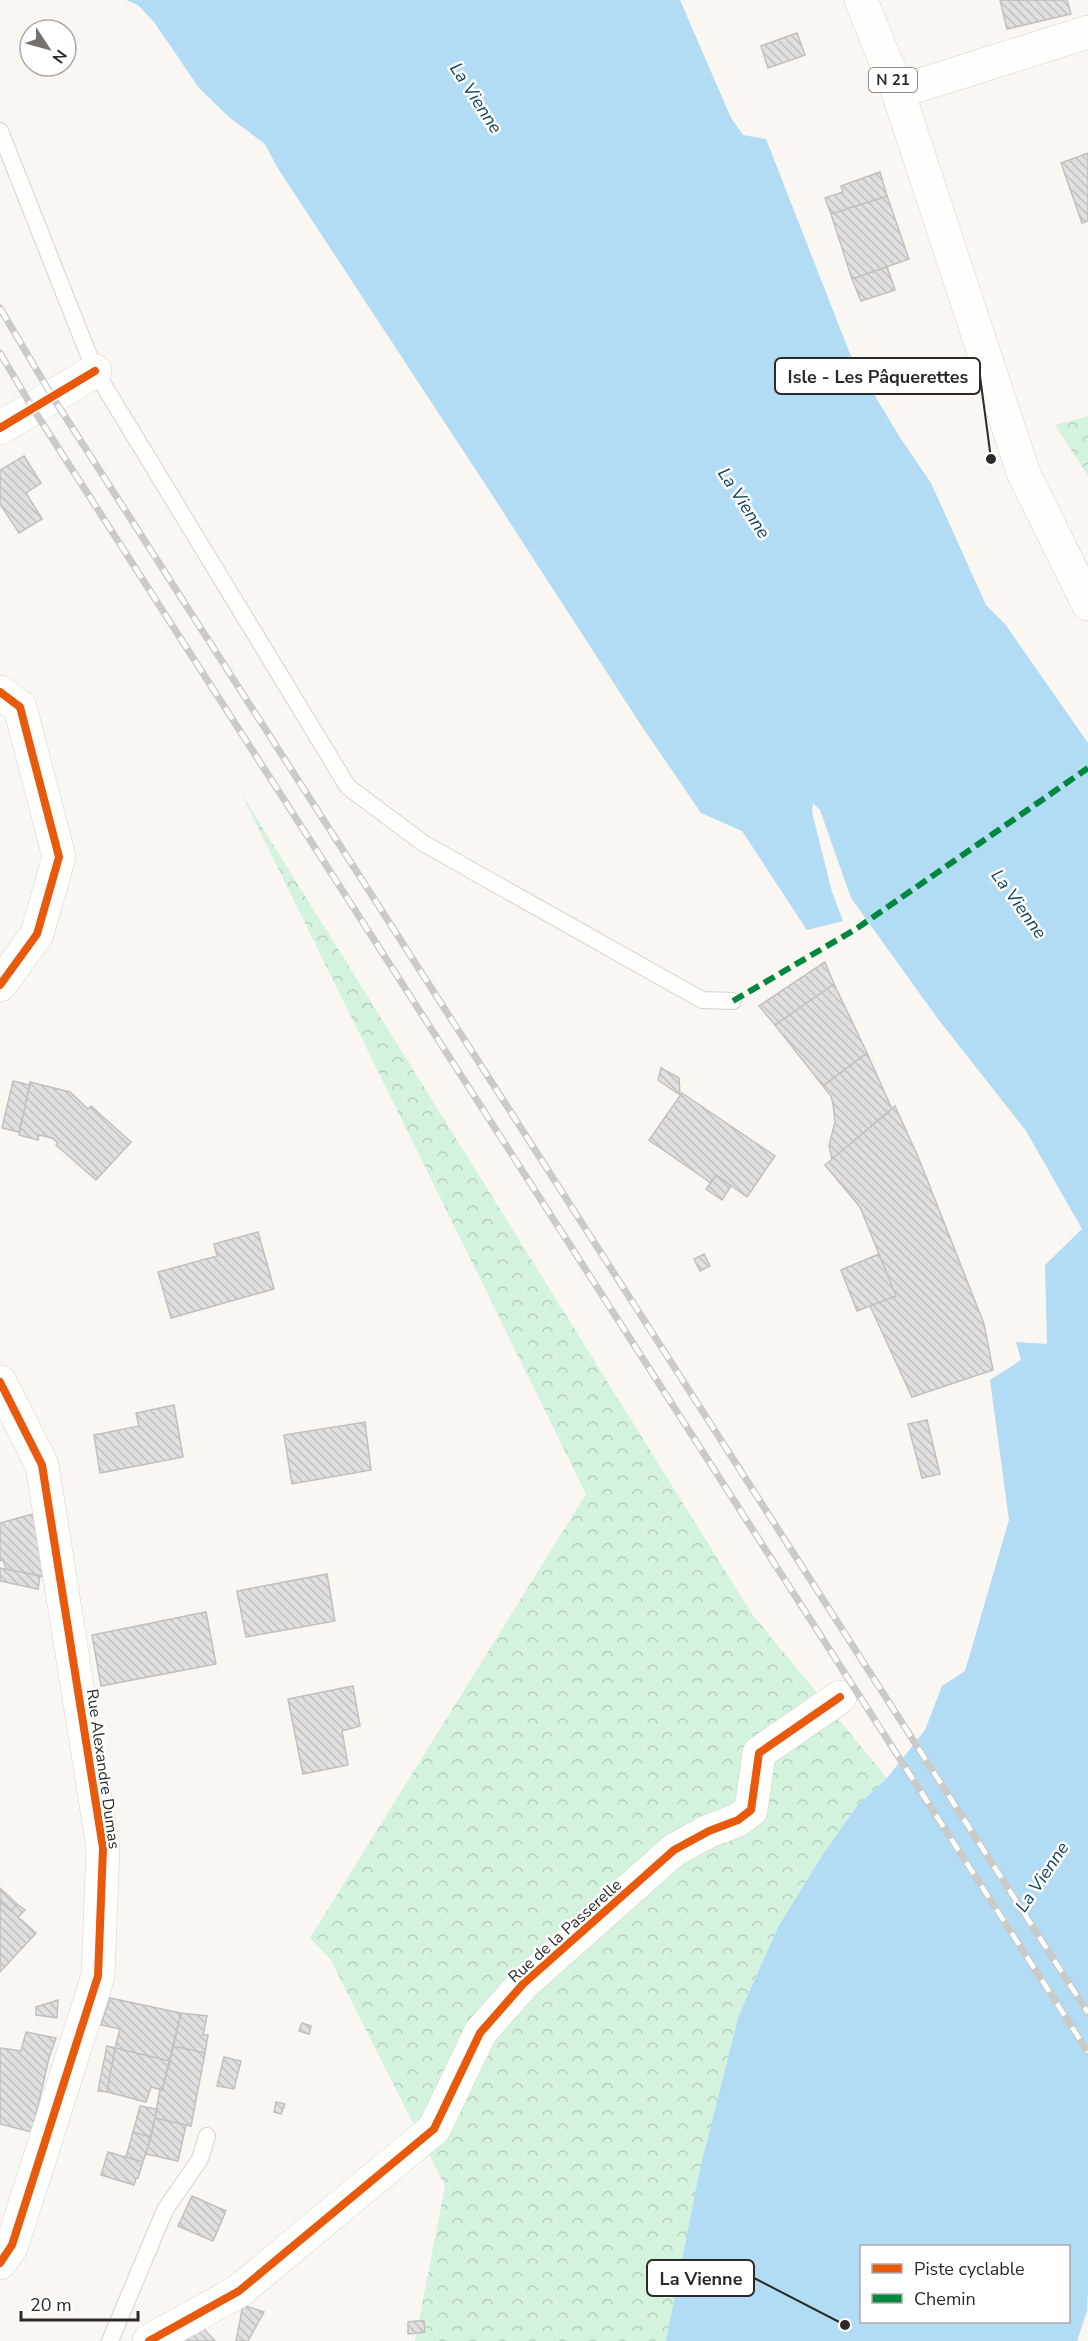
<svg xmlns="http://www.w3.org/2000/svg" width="1088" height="2341" viewBox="0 0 1088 2341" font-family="'Nunito Sans',sans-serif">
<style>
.forest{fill:url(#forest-crowns)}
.water{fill:#b2dbf4;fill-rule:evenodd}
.building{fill:url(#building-back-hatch);stroke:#c1c0bf;stroke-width:1.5}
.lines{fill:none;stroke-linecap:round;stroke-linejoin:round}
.service-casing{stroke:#d6d3cf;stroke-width:18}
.minor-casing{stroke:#d6d3cf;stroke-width:34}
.secondary-casing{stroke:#d6d3cf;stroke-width:34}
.primary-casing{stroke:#d6d3cf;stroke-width:34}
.service{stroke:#fefefd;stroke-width:16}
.minor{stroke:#fefefd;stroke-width:33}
.secondary{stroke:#fefefd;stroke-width:33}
.primary{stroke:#fefefd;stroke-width:33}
.rail-casing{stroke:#cacac8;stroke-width:7}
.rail{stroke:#fff;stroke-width:4.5;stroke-dasharray:14;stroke-linecap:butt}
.quiet{stroke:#00873e;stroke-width:6;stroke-dasharray:12 6;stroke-linecap:butt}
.cycleway-casing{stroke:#fff;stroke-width:11}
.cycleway{stroke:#e8590c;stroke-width:8}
.labels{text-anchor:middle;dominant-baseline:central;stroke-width:5;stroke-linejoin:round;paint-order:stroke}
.shield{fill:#fff;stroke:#6b6a68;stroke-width:1.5}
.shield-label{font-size:15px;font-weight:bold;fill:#2c2a27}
.street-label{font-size:16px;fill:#2c2a27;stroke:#fff}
.water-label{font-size:18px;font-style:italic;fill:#11435c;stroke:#fff}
.leader{fill:none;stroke:#2c2a27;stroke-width:2}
.callout-dot{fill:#2c2a27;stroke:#fff;stroke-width:2}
.callout{fill:#fff;stroke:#2c2a27;stroke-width:2}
.callout-label{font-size:18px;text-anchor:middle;font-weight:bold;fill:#2c2a27}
</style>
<defs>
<pattern id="forest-crowns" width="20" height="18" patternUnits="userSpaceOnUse" patternTransform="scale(1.5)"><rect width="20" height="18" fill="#d4f3df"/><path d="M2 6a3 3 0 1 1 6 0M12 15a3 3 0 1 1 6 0" fill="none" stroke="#b6d0bf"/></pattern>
<pattern id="building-back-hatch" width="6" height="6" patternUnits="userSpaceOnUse" patternTransform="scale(1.5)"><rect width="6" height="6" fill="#e1dfdf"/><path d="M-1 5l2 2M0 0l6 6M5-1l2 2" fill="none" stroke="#c1c0bf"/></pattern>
</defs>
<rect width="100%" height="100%" fill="#faf6f2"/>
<path class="forest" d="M1088,416V476L1055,425Z
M241,793L752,1614L887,1778L857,1806L823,1854L778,1927L739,2015L666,2341H415L445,2186L330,1959L310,1938L586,1494Z"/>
<path class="water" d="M126,0H680L731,118L743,135L766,139L850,354L899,436L931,483L986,605L1005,624L1088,743V2292L1087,2311L1077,2341H666L700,2169L739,2015L778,1927L823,1854L857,1806L887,1778L925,1730L942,1686L965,1671L1009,1520L990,1380L1021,1360L1016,1342L1047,1344L1045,1265L1082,1229L1026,1131L938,1019L851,898L820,810L813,803L812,812L832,892L843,921L807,930L742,831L701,813L639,722L487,487L277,167L265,144L229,117L199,88L154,22L138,5ZM862,2246H1068V2322H862Z"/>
<path class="building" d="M1000,0H1067L1071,14L1007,29Z
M797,33L805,55L768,68L761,46Z
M1088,153V221L1082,223L1061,163Z
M880,172L887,196L831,214L825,198L843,192L841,186Z
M887,196L909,259L852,279L831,214Z
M887,267L895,290L861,301L852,279Z
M24,456L41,483L26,493L42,519L19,533L0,504V470Z
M825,962L834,984L775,1025L759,1006Z
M834,984L867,1053L823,1086L775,1025Z
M867,1053L892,1109L832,1159L829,1146L835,1122L833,1104L831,1096L823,1086Z
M661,1068L679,1078L680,1095L658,1080Z
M13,1081L30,1085L19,1132L2,1128Z
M30,1082L70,1092L88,1109L91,1106L131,1142L96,1180L56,1145L58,1143L52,1138L39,1135L38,1140L19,1135Z
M682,1093L775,1156L747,1197L716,1175L711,1183L649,1140Z
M895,1106L919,1159L984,1324L993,1370L912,1397L870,1306L896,1296L860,1207L825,1165Z
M716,1175L731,1186L722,1200L706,1189Z
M258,1232L274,1289L171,1318L158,1272L217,1256L214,1244Z
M704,1254L710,1266L700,1271L694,1259Z
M879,1254L896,1296L857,1311L841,1270Z
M174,1405L183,1457L100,1473L94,1435L139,1426L136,1413Z
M927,1420L940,1474L922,1478L908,1424Z
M365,1422L371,1470L292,1484L284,1435Z
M33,1514L52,1578L6,1569L3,1560L0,1561V1523Z
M0,1568L40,1576L38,1589L0,1581Z
M327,1574L335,1621L246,1637L237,1591Z
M206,1612L216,1664L101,1686L92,1635Z
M353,1686L360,1726L342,1731L348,1765L303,1774L288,1699Z
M0,1888L17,1904L11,1911L0,1902Z
M0,1902L11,1911L17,1904L25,1910L18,1917L36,1933L0,1972Z
M110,1998L181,2013L170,2061L115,2048L120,2029L101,2025Z
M58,2000L57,2018L36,2015V2007Z
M181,2013L207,2016L203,2035H208L205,2053L173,2046Z
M302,2023L311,2026L309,2034L299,2031Z
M26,2032L56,2038L49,2058L32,2132L0,2124V2048L21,2051Z
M107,2046L115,2048L107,2092L98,2091Z
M173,2046L205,2053L191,2126L155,2118L160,2089L162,2090Z
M115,2048L170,2061L162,2090L151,2087L146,2102L107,2092Z
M224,2057L241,2061L234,2089L217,2086Z
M276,2102L285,2104L281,2114L274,2112Z
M140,2106L157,2109L151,2137L133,2132Z
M155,2118L186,2125L178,2161L146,2154Z
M133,2132L151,2137L143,2162L126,2157Z
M108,2152L143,2162L138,2178H136L134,2185L101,2175Z
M192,2196L226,2211L213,2241L178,2226Z
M243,2305L264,2312L248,2341H236Z
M417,2321H424L425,2332L408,2334V2322Z
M203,2328L215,2341H182Z"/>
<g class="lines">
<g class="service-casing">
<path id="service" d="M0,131L95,371L348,787L423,843L702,1000L733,1001
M110,2341L165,2210L200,2159L207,2136"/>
</g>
<g class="minor-casing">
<path id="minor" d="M0,428L95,371
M0,692L20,707L59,857L37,934L0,985
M0,1382L42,1465L103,1848L98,1976L12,2245L0,2263
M149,2341L239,2291L434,2129L480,2033L523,1984L674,1850L709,1831L738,1820L751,1810L759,1753L840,1697"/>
</g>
<g class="secondary-casing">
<path id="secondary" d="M898,92L1088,32"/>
</g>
<g class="primary-casing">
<path id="primary" d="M861,0L898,92L1023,472L1088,604"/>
</g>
<use href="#service" class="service"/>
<use href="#minor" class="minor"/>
<use href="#secondary" class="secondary"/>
<use href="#primary" class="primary"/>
<g class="rail-casing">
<path id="rail" d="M0,308L52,396L1088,2013
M0,353L32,407L1088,2052"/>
</g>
<use href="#rail" class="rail"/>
<path class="quiet" d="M733,1001L856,929L1088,768"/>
<g class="cycleway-casing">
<path id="cycleway" d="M0,428L95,371
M0,692L20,707L59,857L37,934L0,985
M0,1382L42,1465L103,1848L98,1976L12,2245L0,2263
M149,2341L239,2291L434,2129L480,2033L523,1984L674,1850L709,1831L738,1820L751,1810L759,1753L840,1697"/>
</g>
<use href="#cycleway" class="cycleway"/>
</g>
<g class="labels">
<rect class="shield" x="869" y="68" width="48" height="24" rx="4.5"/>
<g class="shield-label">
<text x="893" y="80">N 21</text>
</g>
<g class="street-label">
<text transform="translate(103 1769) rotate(82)">Rue Alexandre Dumas</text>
<text transform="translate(565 1931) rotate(-42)">Rue de la Passerelle</text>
</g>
<g class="water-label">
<text transform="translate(476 98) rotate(57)">La Vienne</text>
<text transform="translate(744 503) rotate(57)">La Vienne</text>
<text transform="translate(1019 904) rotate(54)">La Vienne</text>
<text transform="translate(1042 1877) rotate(-56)">La Vienne</text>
</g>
</g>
<path class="leader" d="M991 459L980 376M845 2325L754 2278"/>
<g class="callout-dot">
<circle cx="991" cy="459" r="6"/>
<circle cx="845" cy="2325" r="6"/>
</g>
<g class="callout">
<rect x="775" y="358" width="205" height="36" rx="6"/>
<rect x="647" y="2260" width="107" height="36" rx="6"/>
</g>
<g class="callout-label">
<text x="878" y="383">Isle - Les Pâquerettes</text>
<text x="701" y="2285">La Vienne</text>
</g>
<rect x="860" y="2245" width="210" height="78" fill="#ffffff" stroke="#abaaa9" stroke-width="1.5"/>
<rect x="872" y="2264" width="30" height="9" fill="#e8590c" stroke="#abaaa9" stroke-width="1.5"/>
<text x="914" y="2275" font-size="18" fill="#2c2a27">Piste cyclable</text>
<rect x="872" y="2294" width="30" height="9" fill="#00873e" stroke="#abaaa9" stroke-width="1.5"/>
<text x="914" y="2305" font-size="18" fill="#2c2a27">Chemin</text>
<g transform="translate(48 48) rotate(126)"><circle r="28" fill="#ffffff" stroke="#abaaa9" stroke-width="1.5"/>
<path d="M0-4.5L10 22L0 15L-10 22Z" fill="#74716e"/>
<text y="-9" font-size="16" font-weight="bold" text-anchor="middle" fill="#2c2a27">N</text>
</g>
<path d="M21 2311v9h117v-9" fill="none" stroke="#2c2a27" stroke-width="3"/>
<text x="30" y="2311" font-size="18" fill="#2c2a27" stroke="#ffffff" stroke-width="4.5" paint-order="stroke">20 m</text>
</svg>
